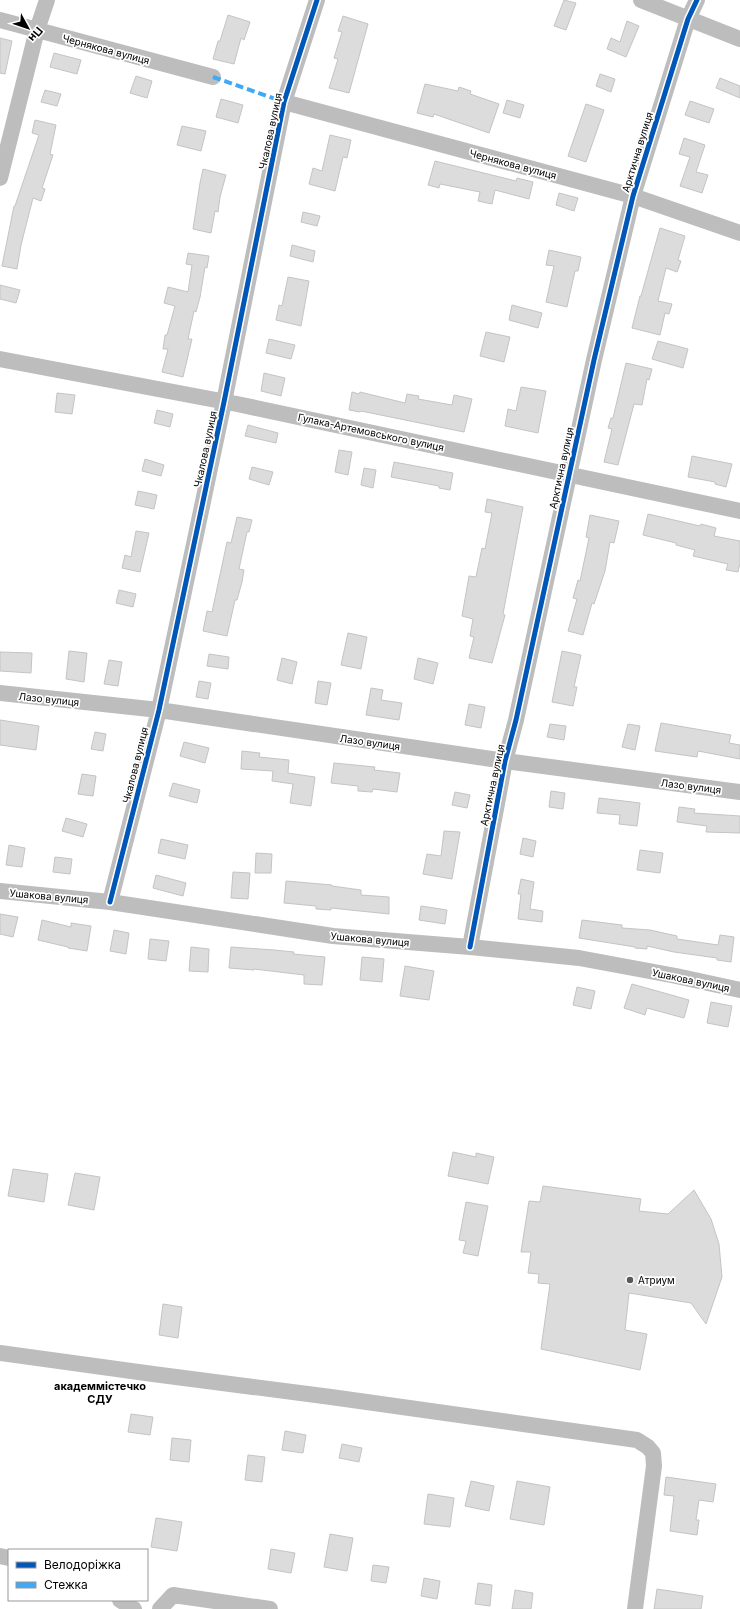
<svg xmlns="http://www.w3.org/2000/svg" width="740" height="1609" viewBox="0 0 740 1609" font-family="Inter,sans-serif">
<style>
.building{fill:#dcdcdc;stroke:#c4c4c4}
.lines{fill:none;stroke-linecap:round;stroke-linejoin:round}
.minor{stroke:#bdbdbd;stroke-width:16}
.quiet{stroke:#3fa9f5;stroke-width:4;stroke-dasharray:8 4;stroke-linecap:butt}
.cycleway-casing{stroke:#fff;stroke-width:8}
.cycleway{stroke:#0057b8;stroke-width:5}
.poi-dot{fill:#595959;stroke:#fff;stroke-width:1.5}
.labels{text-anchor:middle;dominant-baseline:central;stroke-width:3.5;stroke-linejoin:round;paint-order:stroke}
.street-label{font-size:10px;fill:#000;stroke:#fff}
.poi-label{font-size:10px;fill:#000;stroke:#fff;text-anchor:start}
.neighbourhood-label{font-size:11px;font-weight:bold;fill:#000;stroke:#fff}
</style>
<rect width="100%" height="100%" fill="#fff"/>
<path class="building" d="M564,0L576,3L566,30L554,26Z
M228,15L250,22L244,40L241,38L234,64L213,59L218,41H220Z
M343,16L368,24L349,93L329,88L338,59L334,58L342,32L338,31Z
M627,21L639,26L626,57L607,49L611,38L620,42Z
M0,38L12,41L5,74L0,73Z
M54,53L81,60L77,74L50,67Z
M600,74L615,79L611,92L596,86Z
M136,76L152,81L147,98L130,93Z
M720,78L740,86V98L716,88Z
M425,84L458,91L459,87L471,91L470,94L499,104L489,133L434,114L433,117L417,113Z
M45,90L61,94L57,106L41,102Z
M221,99L243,105L238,123L216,117Z
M507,100L524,105L520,118L503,113Z
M690,101L714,109L709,123L685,115Z
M586,104L604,110L586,162L568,156Z
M35,120L56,125L50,154L53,155L42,188L45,189L41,201L33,198L21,245L17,269L2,266L14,206H15L39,135L32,133Z
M182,126L206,131L201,151L177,145Z
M330,135L351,140L347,158L343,157L335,191L309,184L313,168L322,171Z
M684,138L705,145L696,172L708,175L702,193L680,186L690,157L679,154Z
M435,161L516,181L517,178L533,182L529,199L495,190L492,204L478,201L480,192L440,184L439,188L428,185Z
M203,169L226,175L220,197L218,212L215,211L211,233L193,229L200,183Z
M559,193L578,198L574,211L556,205Z
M303,212L320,216L317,226L301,222Z
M660,228L685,236L678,260L681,261L677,272L666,268L658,301L672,304L669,314L665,313L660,335L632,328L640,296H641Z
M292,245L315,251L313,262L290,256Z
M549,250L581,257L578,271H575L567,307L546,302L554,266L546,265Z
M188,253L209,256L207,268L205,267L200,297L196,312L194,311L188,339H192L183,377L162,372L168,349H163L165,335H167L175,306L164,303L168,287L188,292L192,265L186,264Z
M288,277L309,281L301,326L276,320L279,305L282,306Z
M0,285L20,290L16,303L0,299Z
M512,305L542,313L538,328L509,320Z
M486,332L510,337L504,362L480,356Z
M269,339L295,345L291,359L266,353Z
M658,341L688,349L683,368L652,359Z
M626,363L652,369L649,380L647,379L642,405L634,404L618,465L604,462L612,429L608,428L611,418H613Z
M264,373L285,378L281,396L261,391Z
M521,387L546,391L538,433L505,426L508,409L516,411Z
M352,392L359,394L360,392L405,403L407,394L419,396L418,399L452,405L454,395L472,399L464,432L361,411L360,412L349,410Z
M57,393L75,395L72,414L55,412Z
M157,410L173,414L170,427L154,423Z
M248,425L278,433L276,443L245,436Z
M339,450L352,452L348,475L335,472Z
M692,456L732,464L726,487L715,484V482L688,477Z
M145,459L164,465L161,476L142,471Z
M394,462L453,473L450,490L439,488V486L391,477Z
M252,467L273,472L269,485L249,479Z
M364,468L376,470L373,488L361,485Z
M138,491L157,495L154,509L135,505Z
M487,499L523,507L503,614L505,615L492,663L469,658L474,637L470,636L473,619L462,616L469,576L476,577L482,548L485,549L492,513L485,512Z
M648,514L700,526L701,524L716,528L714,536L740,541V563L738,572L726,570L728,564L693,556L695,550L676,545V543L643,535Z
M590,515L619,521L614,543L610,542L605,571L594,604L592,603L583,635L568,631L577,599L573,598L578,580L580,581L589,538L586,537Z
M237,517L252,520L249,532H247L239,569L244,570L242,582L237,600H235L227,636L203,631L207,611L212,612L227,542L231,543Z
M136,531L149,533L140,572L122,568L125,555L131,557Z
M119,590L136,594L133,607L116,603Z
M348,633L367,637L361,669L341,665Z
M69,651L87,653L84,682L66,679Z
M562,651L581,655L574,687H577L573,706L552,702Z
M0,652L32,653L31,673L0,671Z
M209,654L229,657L228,669L207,666Z
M282,658L297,662L292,684L277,680Z
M418,658L438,663L433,684L414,679Z
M109,660L122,662L118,686L104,684Z
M199,681L211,683L208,699L196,697Z
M318,681L331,683L327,705L315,703Z
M371,688L383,690L381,700L402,703L399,720L366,715Z
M469,704L485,707L481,728L465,725Z
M0,720L39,726L36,750L0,745Z
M661,723L731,735L729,743L740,745V759L698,751L697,757L655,751Z
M550,724L566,726L564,740L547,737Z
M628,724L640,726L635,750L622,747Z
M95,732L106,734L103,751L91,749Z
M184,742L209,748L205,763L180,756Z
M242,751L260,753L259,757L289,760L288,773L315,777L311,806L290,803L293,784L272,781L273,771L241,769Z
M334,763L375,767L374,770L400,773L397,792L373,789L372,792L358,791V786L331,783Z
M82,774L96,776L93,796L78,794Z
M173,783L200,790L197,803L169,796Z
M551,791L565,793L563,809L549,807Z
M455,792L470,795L467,808L452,805Z
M599,798L640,803L637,826L619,824L620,815L597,813Z
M679,807L695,809L694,813L740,816V833L706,832L707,826L677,822Z
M66,818L87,824L83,837L62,831Z
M444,831L460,832L452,879L423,874L427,854L441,856Z
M523,838L536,841L533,857L520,854Z
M161,839L188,845L185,859L158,853Z
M9,845L25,848L22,867L6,865Z
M640,850L663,853L660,873L637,870Z
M256,853L272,854L271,873H255Z
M55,857L72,859L70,874L53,872Z
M233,872L250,873L248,899L231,898Z
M156,875L186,883L183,896L153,888Z
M521,879L534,882L530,909L543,911L542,922L518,919L521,894H518Z
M286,881L332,885V886L361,890V895L389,897V914L331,908V910L316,909V906L284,903Z
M421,906L447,910L445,924L419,920Z
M0,914L18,917L13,937L0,934Z
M42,920L71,927V923L91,926L87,951L68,948V947L38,940Z
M582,920L622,925V928L650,930L677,936V939L718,945L720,935L734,937L731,962L717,960V958L674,952L647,946V949L635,948V947L579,938Z
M114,930L129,933L126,954L110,951Z
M150,939L169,941L166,961L148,959Z
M191,947L209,949L208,972L189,971Z
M231,947L274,950L294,952L293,954L325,957L322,985L304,984V975L254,969V970L229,968Z
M362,957L384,959L382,982L360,980Z
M405,966L434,971L429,1000L400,996Z
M632,984L689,1000L684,1018L647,1008L645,1015L624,1008Z
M577,987L595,991L591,1009L573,1005Z
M711,1002L732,1006L728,1027L707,1023Z
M453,1152L476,1157V1153L494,1157L488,1184L448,1176Z
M13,1169L48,1174L44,1202L8,1196Z
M75,1173L100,1177L94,1210L68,1205Z
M543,1186L641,1199L639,1211L668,1214L694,1190L711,1219L719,1244L722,1277L706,1324L691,1303L629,1293L625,1330L647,1334L640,1370L541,1349L550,1284L538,1283L539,1274L528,1273L531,1252H521L529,1201L540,1202Z
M466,1202L488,1206L478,1256L463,1253L466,1241L459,1240Z
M163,1304L182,1307L178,1338L159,1335Z
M131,1414L153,1417L150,1435L128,1432Z
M285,1431L306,1435L303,1453L282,1450Z
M172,1438L191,1440L189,1462L170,1460Z
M342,1444L362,1448L359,1462L339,1458Z
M248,1455L265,1457L262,1482L245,1480Z
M666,1477L716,1484L713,1502L699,1500L696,1520H699L697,1535L670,1531L674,1496L664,1495Z
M471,1481L494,1486L489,1511L465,1506Z
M517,1481L550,1487L544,1525L510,1519Z
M428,1494L454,1498L450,1527L424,1524Z
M156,1518L182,1522L177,1551L151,1547Z
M330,1534L353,1538L347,1571L324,1567Z
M271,1549L295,1553L291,1573L268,1569Z
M373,1565L389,1567L386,1583L371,1581Z
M424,1578L440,1581L437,1599L421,1596Z
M478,1583L492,1585L490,1606L475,1604Z
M657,1589L703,1596L701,1609H654Z
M515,1590L533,1593L531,1609H512Z"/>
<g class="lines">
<path class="minor" d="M641,0L740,39
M0,20L213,77
M284,102L633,196L740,233
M0,178L37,30L47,0
M0,359L237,404L740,511
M0,693L159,710L505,761L740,792
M0,891L110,902L333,936L470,947L579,958L676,976L740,990
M110,902L159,710L224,402L284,102L317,0
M470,947L505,761L516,720L594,360L633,196L688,19L697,0
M0,1353L153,1374L331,1397L637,1440L648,1447L653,1453L654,1466L635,1609
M0,1556L9,1558
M120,1600L134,1609
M160,1609L173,1595L270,1609"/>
<path class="quiet" d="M213,77L284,102"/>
<g class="cycleway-casing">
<path id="cycleway" d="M110,902L159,710L224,402L284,102L317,0
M470,947L505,761L516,720L594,360L633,196L688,19L697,0"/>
</g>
<use href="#cycleway" class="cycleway"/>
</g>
<circle class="poi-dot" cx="630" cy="1280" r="4"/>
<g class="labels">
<g class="street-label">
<text transform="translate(106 49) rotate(15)">Чернякова вулиця</text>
<text transform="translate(270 131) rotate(-78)">Чкалова вулиця</text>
<text transform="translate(637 152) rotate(-73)">Арктична вулиця</text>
<text transform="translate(513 164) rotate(15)">Чернякова вулиця</text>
<text transform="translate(371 432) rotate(12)">Гулака-Артемовського вулиця</text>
<text transform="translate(205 449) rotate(-78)">Чкалова вулиця</text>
<text transform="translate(561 468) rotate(-78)">Арктична вулиця</text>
<text transform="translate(49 699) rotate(6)">Лазо вулиця</text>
<text transform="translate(370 742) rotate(8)">Лазо вулиця</text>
<text transform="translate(135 765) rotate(-76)">Чкалова вулиця</text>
<text transform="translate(492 785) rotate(-78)">Арктична вулиця</text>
<text transform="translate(691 786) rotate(7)">Лазо вулиця</text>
<text transform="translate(49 896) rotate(5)">Ушакова вулиця</text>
<text transform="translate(370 939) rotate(5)">Ушакова вулиця</text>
<text transform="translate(691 980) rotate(12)">Ушакова вулиця</text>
</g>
<g class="poi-label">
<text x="638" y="1280">Атриум</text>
</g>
<g class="neighbourhood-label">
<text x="100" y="1386">академмістечко<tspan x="100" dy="13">СДУ</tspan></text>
</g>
</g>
<rect x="8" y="1549" width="140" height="52" fill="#ffffff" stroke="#999999"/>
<rect x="16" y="1562" width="20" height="6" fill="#0057b8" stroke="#999999"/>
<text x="44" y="1569" font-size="12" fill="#000000">Велодоріжка</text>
<rect x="16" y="1582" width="20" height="6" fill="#3fa9f5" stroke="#999999"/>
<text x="44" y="1589" font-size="12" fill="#000000">Стежка</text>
<g transform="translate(28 28) rotate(130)" stroke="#ffffff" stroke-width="3" paint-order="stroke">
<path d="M0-3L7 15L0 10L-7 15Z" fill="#000000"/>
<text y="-6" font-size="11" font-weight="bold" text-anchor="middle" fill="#000000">Пн</text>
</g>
</svg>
